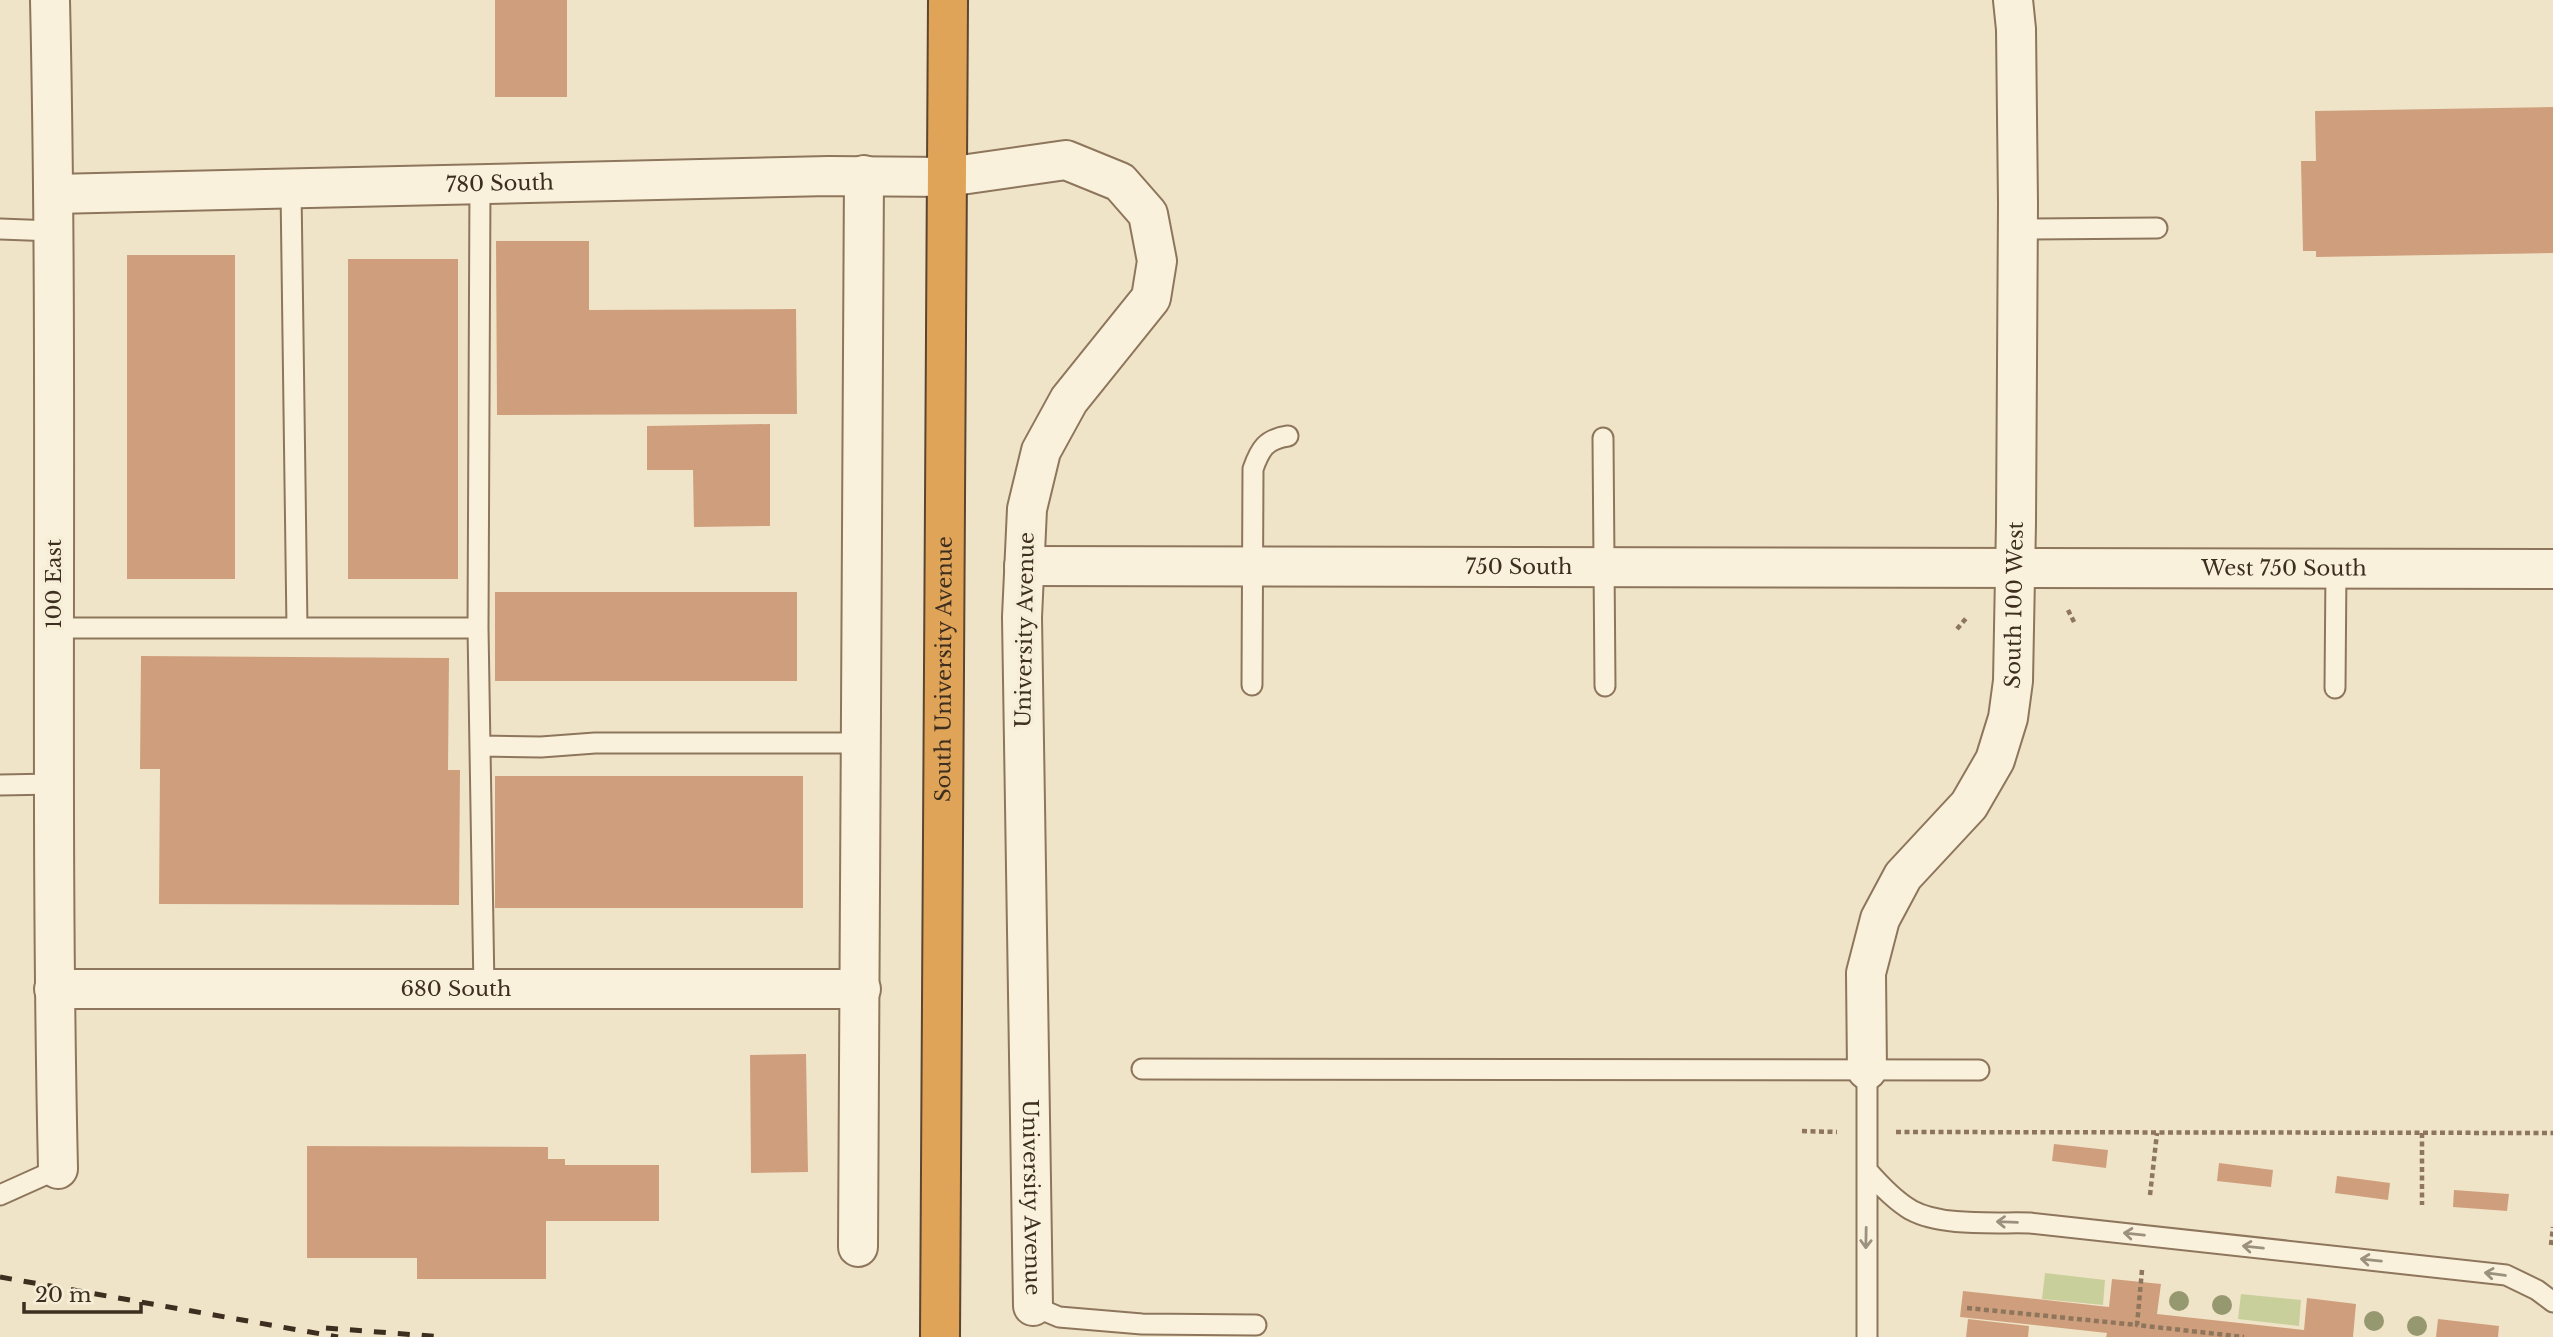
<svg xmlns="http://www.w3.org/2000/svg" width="2553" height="1337" viewBox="0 0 2553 1337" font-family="'Libre Baskerville',serif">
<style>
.green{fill:#c9cf9b}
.building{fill:#cf9f7d}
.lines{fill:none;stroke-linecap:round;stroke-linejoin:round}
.lane-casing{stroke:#8d765c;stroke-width:23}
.street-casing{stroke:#8d765c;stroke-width:42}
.highway-casing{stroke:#5b4430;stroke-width:42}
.path{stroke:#8d765c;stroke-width:4.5;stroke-dasharray:5 3.5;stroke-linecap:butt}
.lane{stroke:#faf1dc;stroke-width:19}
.street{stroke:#faf1dc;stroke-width:38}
.highway{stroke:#e0a458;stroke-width:38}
.rail{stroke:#3d2e20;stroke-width:5;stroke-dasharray:12 12;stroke-linecap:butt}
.tree{fill:#96986f}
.oneway{stroke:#9c907e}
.labels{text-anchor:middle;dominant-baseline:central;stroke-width:7;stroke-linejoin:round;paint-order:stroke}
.street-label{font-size:21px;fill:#3d2e20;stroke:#f7eed8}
</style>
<rect width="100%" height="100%" fill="#f0e4c8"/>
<path class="green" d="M2045,1273L2105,1280L2103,1305L2042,1299Z
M2241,1294L2301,1300L2299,1326L2238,1319Z"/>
<path class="building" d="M495,0H567V97H495Z
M2553,107V253L2316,257V251H2303L2301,161H2316L2315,111Z
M496,241H589V310L796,309L797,414L497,415Z
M127,255H235V579H127Z
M348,259H458V579H348Z
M770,424V526L694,527L693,470H647V426Z
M495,592H797V681H495Z
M141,656L449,658L448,770H460L459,905L159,904L160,769H140Z
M495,776H803V908H495Z
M806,1054L808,1172L751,1173L750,1055Z
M2054,1144L2108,1150L2106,1168L2052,1161Z
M307,1146L548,1147V1159H565V1165H659V1221H546V1279H417V1258H307Z
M2219,1163L2273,1170L2271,1187L2217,1181Z
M2337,1176L2390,1183L2388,1200L2335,1193Z
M2454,1190L2509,1194L2507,1211L2453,1207Z
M2112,1279L2161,1284L2157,1314L2304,1330L2307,1298L2356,1304L2353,1337H2106L2107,1333L1960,1317L1963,1291L2109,1307Z
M1968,1319L2029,1326L2028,1337H1966Z
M2438,1319L2499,1326L2498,1337H2436Z"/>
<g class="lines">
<g class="lane-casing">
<path id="lane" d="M291,189L297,628
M0,229L54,231
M2018,229L2157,228
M1603,438L1605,686
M54,628H478L480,184
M478,628L484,989
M1252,685L1253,469C1260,449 1266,439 1288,436
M2335,688L2336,568
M480,746L541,747L595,743H861
M0,785L54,784
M1142,1069L1979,1070
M1867,1170C1880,1185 1894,1200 1911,1210C1942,1227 1996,1222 2030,1223L2506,1275L2537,1290L2553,1302
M0,1195L58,1169
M1033,1306L1059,1317L1142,1324L1256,1325
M1867,1337V1070"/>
</g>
<g class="street-casing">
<g id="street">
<path d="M50,0C59,390 49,779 58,1169"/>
<path id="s1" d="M54,194L829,176L947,177L1066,160L1120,182L1148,214L1157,261L1151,298L1069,400L1041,451L1027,509L1022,617L1033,1306"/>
<path id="s2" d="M1024,566L2553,569"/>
<path id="s3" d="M54,989H861"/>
<path id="s4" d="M1867,1070L1866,973L1880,919L1903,876L1969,805L1995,760L2008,718L2013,681L2016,523L2018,204L2016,29L2013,0"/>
<path d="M858,1247L864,175"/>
</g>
</g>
<g class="highway-casing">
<g id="highway">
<path id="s5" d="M940,1337L948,0"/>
</g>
</g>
<path class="path" d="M2068,610L2075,624
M1957,629L1968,616
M1802,1131L1837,1132
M1896,1132L2553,1133
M2422,1133V1205
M2150,1195L2157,1133
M2551,1245L2553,1227
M2142,1270L2137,1325L2244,1337
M1967,1308L2137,1325"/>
<use href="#lane" class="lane"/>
<use href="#street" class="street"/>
<use href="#highway" class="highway"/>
<path class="rail" d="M0,1277L338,1337
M326,1328L444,1337"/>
</g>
<g class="tree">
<circle cx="2179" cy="1301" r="10"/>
<circle cx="2222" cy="1305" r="10"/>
<circle cx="2374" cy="1321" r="10"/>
<circle cx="2417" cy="1326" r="10"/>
</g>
<defs><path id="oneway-shaft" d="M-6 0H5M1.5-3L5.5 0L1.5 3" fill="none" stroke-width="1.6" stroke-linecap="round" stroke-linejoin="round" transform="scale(1.75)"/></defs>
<g class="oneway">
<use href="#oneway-shaft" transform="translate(2007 1222) rotate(-178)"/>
<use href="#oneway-shaft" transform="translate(2134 1234) rotate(-174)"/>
<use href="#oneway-shaft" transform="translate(1866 1238) rotate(91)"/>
<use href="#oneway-shaft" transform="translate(2253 1247) rotate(-174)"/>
<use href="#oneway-shaft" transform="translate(2371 1260) rotate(-174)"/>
<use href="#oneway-shaft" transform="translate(2495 1274) rotate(-172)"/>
</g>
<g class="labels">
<g class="street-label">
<text stroke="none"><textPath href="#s1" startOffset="446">780 South</textPath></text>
<text stroke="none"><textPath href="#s2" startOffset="495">750 South</textPath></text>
<text stroke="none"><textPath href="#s2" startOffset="1260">West 750 South</textPath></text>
<text transform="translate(54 584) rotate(-90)">100 East</text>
<text stroke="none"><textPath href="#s4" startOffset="508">South 100 West</textPath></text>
<text transform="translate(1025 630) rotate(-89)">University Avenue</text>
<text stroke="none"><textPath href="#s5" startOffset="668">South University Avenue</textPath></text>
<text stroke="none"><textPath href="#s3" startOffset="402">680 South</textPath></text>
<text stroke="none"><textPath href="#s1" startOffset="2137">University Avenue</textPath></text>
</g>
</g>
<path d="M24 1302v10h117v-10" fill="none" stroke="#3d2e20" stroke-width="3.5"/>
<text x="35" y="1302" font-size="21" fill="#3d2e20" stroke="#f7eed8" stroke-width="5" paint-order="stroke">20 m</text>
</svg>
